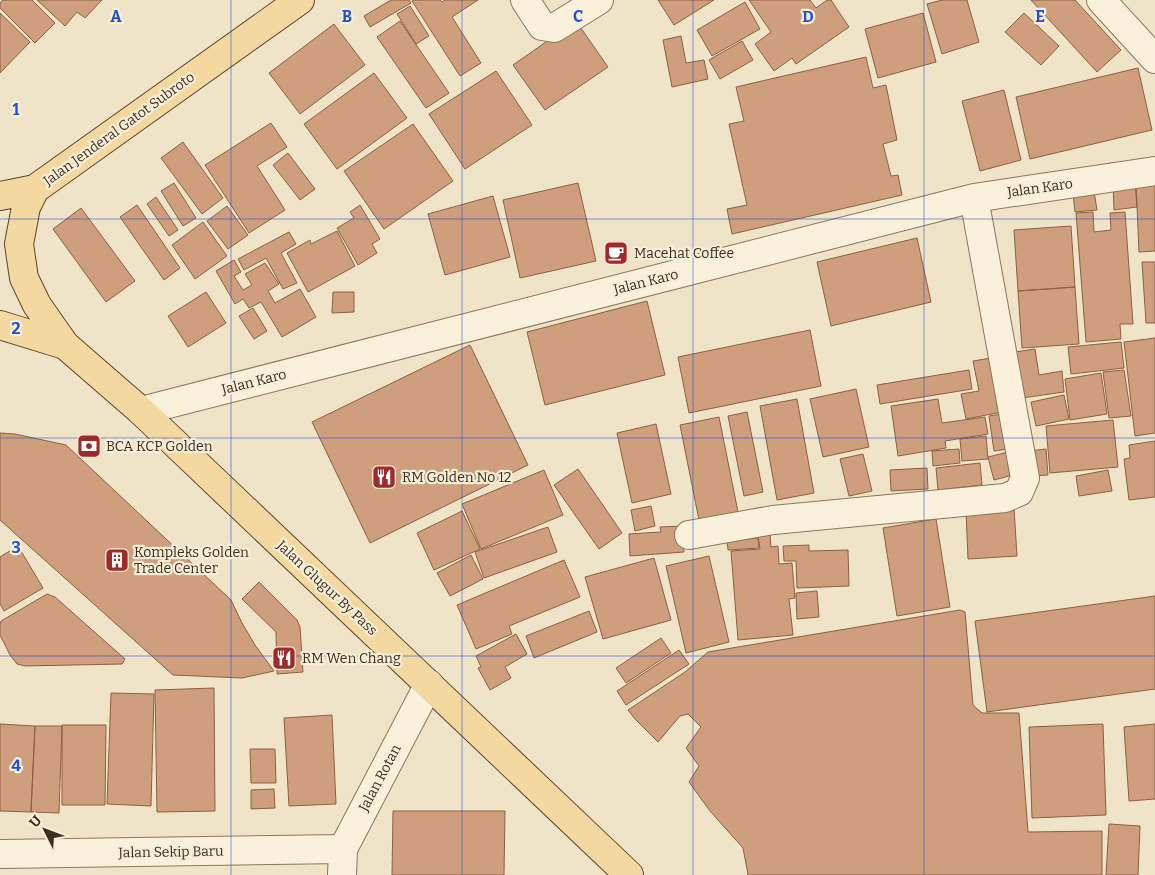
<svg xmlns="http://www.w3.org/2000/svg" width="1155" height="875" viewBox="0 0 1155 875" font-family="Bitter,serif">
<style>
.building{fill:#cf9f7d;stroke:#8d5f41}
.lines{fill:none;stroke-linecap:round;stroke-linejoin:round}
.minor-casing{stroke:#8d765c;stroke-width:30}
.major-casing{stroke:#5b4430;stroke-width:30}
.minor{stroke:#faf1dc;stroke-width:28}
.major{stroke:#f3d9a0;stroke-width:28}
.grid{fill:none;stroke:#1d4ed8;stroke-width:1;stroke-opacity:0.55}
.labels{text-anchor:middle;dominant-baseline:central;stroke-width:4.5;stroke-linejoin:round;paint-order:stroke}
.street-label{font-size:14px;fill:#3d2e20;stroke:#f7eed8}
.poi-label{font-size:14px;fill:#3d2e20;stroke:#f7eed8;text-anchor:start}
.grid-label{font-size:16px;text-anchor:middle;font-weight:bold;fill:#1d4ed8;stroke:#f7eed8;stroke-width:4.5;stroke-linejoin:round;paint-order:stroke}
</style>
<rect width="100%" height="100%" fill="#f0e4c8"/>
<path class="building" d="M3,0H32L55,23L35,43L0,8V3Z
M37,0H102L85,18L77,12L65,26Z
M391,0H409L411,3L370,27L364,16Z
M414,0H440L442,2L445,0H478L452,17L481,63L460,76L412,1Z
M658,0H714L674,25Z
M749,0H810L816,8L827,0H831L849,27L796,64L792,58L774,71L755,44L771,32Z
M942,0H967L979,42L942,54L927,4Z
M1031,0H1075L1121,50L1097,72Z
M745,2L760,29L712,56L697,30Z
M410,6L429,36L416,44L397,14Z
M0,13L30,42L0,73Z
M923,13L936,62L878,78L865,29Z
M1024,13L1059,46L1041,65L1005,32Z
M400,21L449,93L426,108L377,37Z
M576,21L608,67L545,110L513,65Z
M334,24L365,65L300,114L269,73Z
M681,36L686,63L704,60L708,79L672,87L663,40Z
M742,41L753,60L720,79L709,60Z
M866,57L873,88L886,85L897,140L883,144L891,176L898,175L902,195L732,234L727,209L747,205L729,124L744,121L736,87Z
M1138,68L1152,130L1030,159L1016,97Z
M496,71L532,125L465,169L429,114Z
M374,73L407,118L337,169L304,124Z
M1004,90L1021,160L980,171L962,101Z
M271,123L287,147L257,166L285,210L249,233L205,165Z
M413,124L453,181L384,229L344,171Z
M183,142L223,198L202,214L161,158Z
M288,153L315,189L300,200L273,165Z
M1155,180V251L1139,252L1136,182Z
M174,183L196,218L183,226L161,191Z
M578,183L596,261L520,278L503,200Z
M1135,183L1137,207L1114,210L1113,184Z
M1094,191L1097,210L1075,212L1073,194Z
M493,196L510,257L445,275L428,214Z
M156,197L178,230L169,236L147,204Z
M137,205L180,268L164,280L120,217Z
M360,205L380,239L372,244L377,253L358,265L337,228L354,218L350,212Z
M227,206L248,235L228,249L207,221Z
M81,208L135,281L106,302L53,229Z
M1093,212L1094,232L1111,230L1110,213L1125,212L1133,324H1120L1121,339L1086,342L1076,213Z
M203,222L227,256L195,279L172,245Z
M1071,226L1075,287L1018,291L1014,230Z
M337,231L355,266L308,292L287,253L310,240L311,244Z
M289,232L296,244L281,253L297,283L283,289L266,258L244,270L238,259Z
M917,238L931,302L831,326L817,262Z
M234,260L241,272L234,276L243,290L252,285L245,274L265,263L279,284L268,291L275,303L300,289L316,317L282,337L261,302L249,308L243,299L235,304L216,271Z
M1142,262H1155V323H1146Z
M1075,287L1079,344L1022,348L1018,291Z
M206,292L226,323L188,347L168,316Z
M333,292H354V312L332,313Z
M647,301L665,375L545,405L527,332Z
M253,308L267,331L254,339L239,316Z
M810,330L821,386L689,413L678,357Z
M1155,338V433L1135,436L1124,342Z
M1121,342L1124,368L1071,374L1068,347Z
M470,345L528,465L370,543L312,422Z
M1035,349L1039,375L1062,371L1064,392L1015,399L1008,353Z
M991,358L1002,412L966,419L961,394L979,391L973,361Z
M969,370L972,389L880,404L877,385Z
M1124,370L1131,416L1109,418L1103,372Z
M1101,373L1107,414L1070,420L1065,379Z
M856,389L869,447L823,457L810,399Z
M1064,395L1069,419L1036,426L1031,402Z
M797,399L814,493L777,500L760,406Z
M938,399L942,423L985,417L988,434L945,441L946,448L898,456L891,406Z
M747,412L763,492L744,496L728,416Z
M1002,414L1008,449L994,451L989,416Z
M719,417L738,512L699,520L680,425Z
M1113,420L1118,467L1050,473L1046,426Z
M656,424L671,494L632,503L617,433Z
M0,433L15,434L66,445L231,600L242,623L255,645L274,671L242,678L173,675L0,520Z
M986,436L988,459L962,461L960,439Z
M1155,441V497L1129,500L1124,459L1130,458L1129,445Z
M959,449L960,463L933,466L932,451Z
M1046,449L1048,475L1032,476L1030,451Z
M1008,452L1013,475L994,480L988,457Z
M863,454L872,491L849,496L840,459Z
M980,463L982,485L938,490L936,468Z
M927,468L928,489L891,491L890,470Z
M578,469L622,533L599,549L554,485Z
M544,470L563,515L481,549L462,504Z
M1108,470L1112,491L1079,496L1076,476Z
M651,506L655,526L635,531L631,510Z
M1014,508L1017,556L968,559L966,511Z
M462,511L480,549L434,570L417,533Z
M936,519L950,607L897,616L883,528Z
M682,526L684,552L630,556L629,534L661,532L660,527Z
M548,527L557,552L484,578L475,552Z
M770,533L771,547L778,546L779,564L792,563L795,598L789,599L793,635L738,640L731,551L760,549L758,537L743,539Z
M758,538L759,548L728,550L727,541Z
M809,545V551L848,550L849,586L797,588L796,561H784L783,546Z
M18,546L43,588L4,611L0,604V557Z
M471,555L483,579L450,596L437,573Z
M709,556L729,642L686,653L666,566Z
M654,558L671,620L603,639L585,577Z
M564,560L580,597L509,626L512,634L476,649L457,605Z
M259,582L297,620L300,627L303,672L277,674L276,632L242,599Z
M817,591L819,617L797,619L796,593Z
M47,594L55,597L125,659L122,664L25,666L17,664L10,655L0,635V624L1,621Z
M1155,596V689L987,712L975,621Z
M960,610L965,612L973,705L982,713H1019L1028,832L1102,831V875H747L748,874L743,848L710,811L689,782L699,766L686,748L701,727L688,714L680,716L658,742L635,719L628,710L685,672L708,652Z
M589,611L597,632L534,658L526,636Z
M516,634L527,654L505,667L511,678L490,690L478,668L481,667L476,656Z
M661,638L671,653L626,683L616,668Z
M679,650L689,664L626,705L617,691Z
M214,688L215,811L157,812L155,690Z
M111,693L154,694L151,806L107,804Z
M332,715L336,804L289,806L284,718Z
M0,724L35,726L31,812L0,811Z
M1103,724L1106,815L1032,818L1029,727Z
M1155,724V799L1129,801L1124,727Z
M62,725H106L105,805H62Z
M35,726H62L59,813L31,812Z
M250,749H275L276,783H251Z
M274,789L275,808L251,809V790Z
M393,811H505L504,875H392Z
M1109,824L1140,826L1138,875H1106Z"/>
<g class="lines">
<g class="minor-casing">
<path id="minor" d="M525,0L542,26L554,28L599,0
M1101,0L1155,59
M141,411L974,198L1155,171
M689,535L773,520L1005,498L1019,492L1025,478L974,198
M0,854L343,849
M342,875L343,849L429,684"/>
</g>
<g class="major-casing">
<path id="major" d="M300,0L35,189L26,207L19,244L24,278L37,305L65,345L141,411L629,875
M0,196L35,189
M0,325L65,345"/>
</g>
<use href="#minor" class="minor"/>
<use href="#major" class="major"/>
</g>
<path class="grid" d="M231,0V875M462,0V875M693,0V875M924,0V875M0,219H1155M0,438H1155M0,656H1155"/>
<defs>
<g id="cafe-square" transform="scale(1.25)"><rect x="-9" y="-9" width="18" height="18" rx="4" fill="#9e2a2b" stroke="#f7eed8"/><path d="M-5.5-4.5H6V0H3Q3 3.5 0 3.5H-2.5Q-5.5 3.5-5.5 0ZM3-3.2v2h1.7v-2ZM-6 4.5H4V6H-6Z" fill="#fff"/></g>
<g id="bank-square" transform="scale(1.25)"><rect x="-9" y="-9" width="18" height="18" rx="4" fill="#9e2a2b" stroke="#f7eed8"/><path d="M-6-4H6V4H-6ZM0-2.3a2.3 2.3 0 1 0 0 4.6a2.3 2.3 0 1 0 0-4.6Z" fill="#fff"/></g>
<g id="restaurant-square" transform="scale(1.25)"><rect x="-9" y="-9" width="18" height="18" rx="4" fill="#9e2a2b" stroke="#f7eed8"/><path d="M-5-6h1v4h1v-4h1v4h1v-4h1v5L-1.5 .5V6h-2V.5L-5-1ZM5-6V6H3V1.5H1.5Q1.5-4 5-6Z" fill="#fff"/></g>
<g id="building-square" transform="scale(1.25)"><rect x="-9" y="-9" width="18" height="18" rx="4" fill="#9e2a2b" stroke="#f7eed8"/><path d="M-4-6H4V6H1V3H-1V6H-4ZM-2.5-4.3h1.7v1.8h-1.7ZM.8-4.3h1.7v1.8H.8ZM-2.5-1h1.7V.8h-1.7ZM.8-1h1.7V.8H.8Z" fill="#fff"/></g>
</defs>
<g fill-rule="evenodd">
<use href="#cafe-square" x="616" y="253"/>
<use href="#bank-square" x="89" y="446"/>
<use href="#restaurant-square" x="384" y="477"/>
<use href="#building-square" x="117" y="560"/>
<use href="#restaurant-square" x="284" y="658"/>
</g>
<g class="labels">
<g class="street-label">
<text transform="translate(119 129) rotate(-36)">Jalan Jenderal Gatot Subroto</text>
<text transform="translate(1040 188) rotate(-8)">Jalan Karo</text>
<text transform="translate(646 282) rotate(-14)">Jalan Karo</text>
<text transform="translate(254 382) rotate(-14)">Jalan Karo</text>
<text transform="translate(327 588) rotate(43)">Jalan Glugur By Pass</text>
<text transform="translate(380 778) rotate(-62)">Jalan Rotan</text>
<text transform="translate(171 852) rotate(-1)">Jalan Sekip Baru</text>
</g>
<g class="poi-label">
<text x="634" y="253">Macehat Coffee</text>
<text x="106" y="446">BCA KCP Golden</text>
<text x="402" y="477">RM Golden No 12</text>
<text x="134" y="552">Kompleks Golden<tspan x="134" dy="16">Trade Center</tspan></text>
<text x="302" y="658">RM Wen Chang</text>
</g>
</g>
<g class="grid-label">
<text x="116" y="22">A</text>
<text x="347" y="22">B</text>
<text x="578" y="22">C</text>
<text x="808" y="22">D</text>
<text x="1040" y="22">E</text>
<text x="16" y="115">1</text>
<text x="16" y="334">2</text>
<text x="16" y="553">3</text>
<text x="16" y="771">4</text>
</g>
<g transform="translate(45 830) rotate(312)" stroke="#f7eed8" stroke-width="4" paint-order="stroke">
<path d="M0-4L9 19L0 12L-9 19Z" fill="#3d2e20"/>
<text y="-8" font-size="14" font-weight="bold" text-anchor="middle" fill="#3d2e20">U</text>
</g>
</svg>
